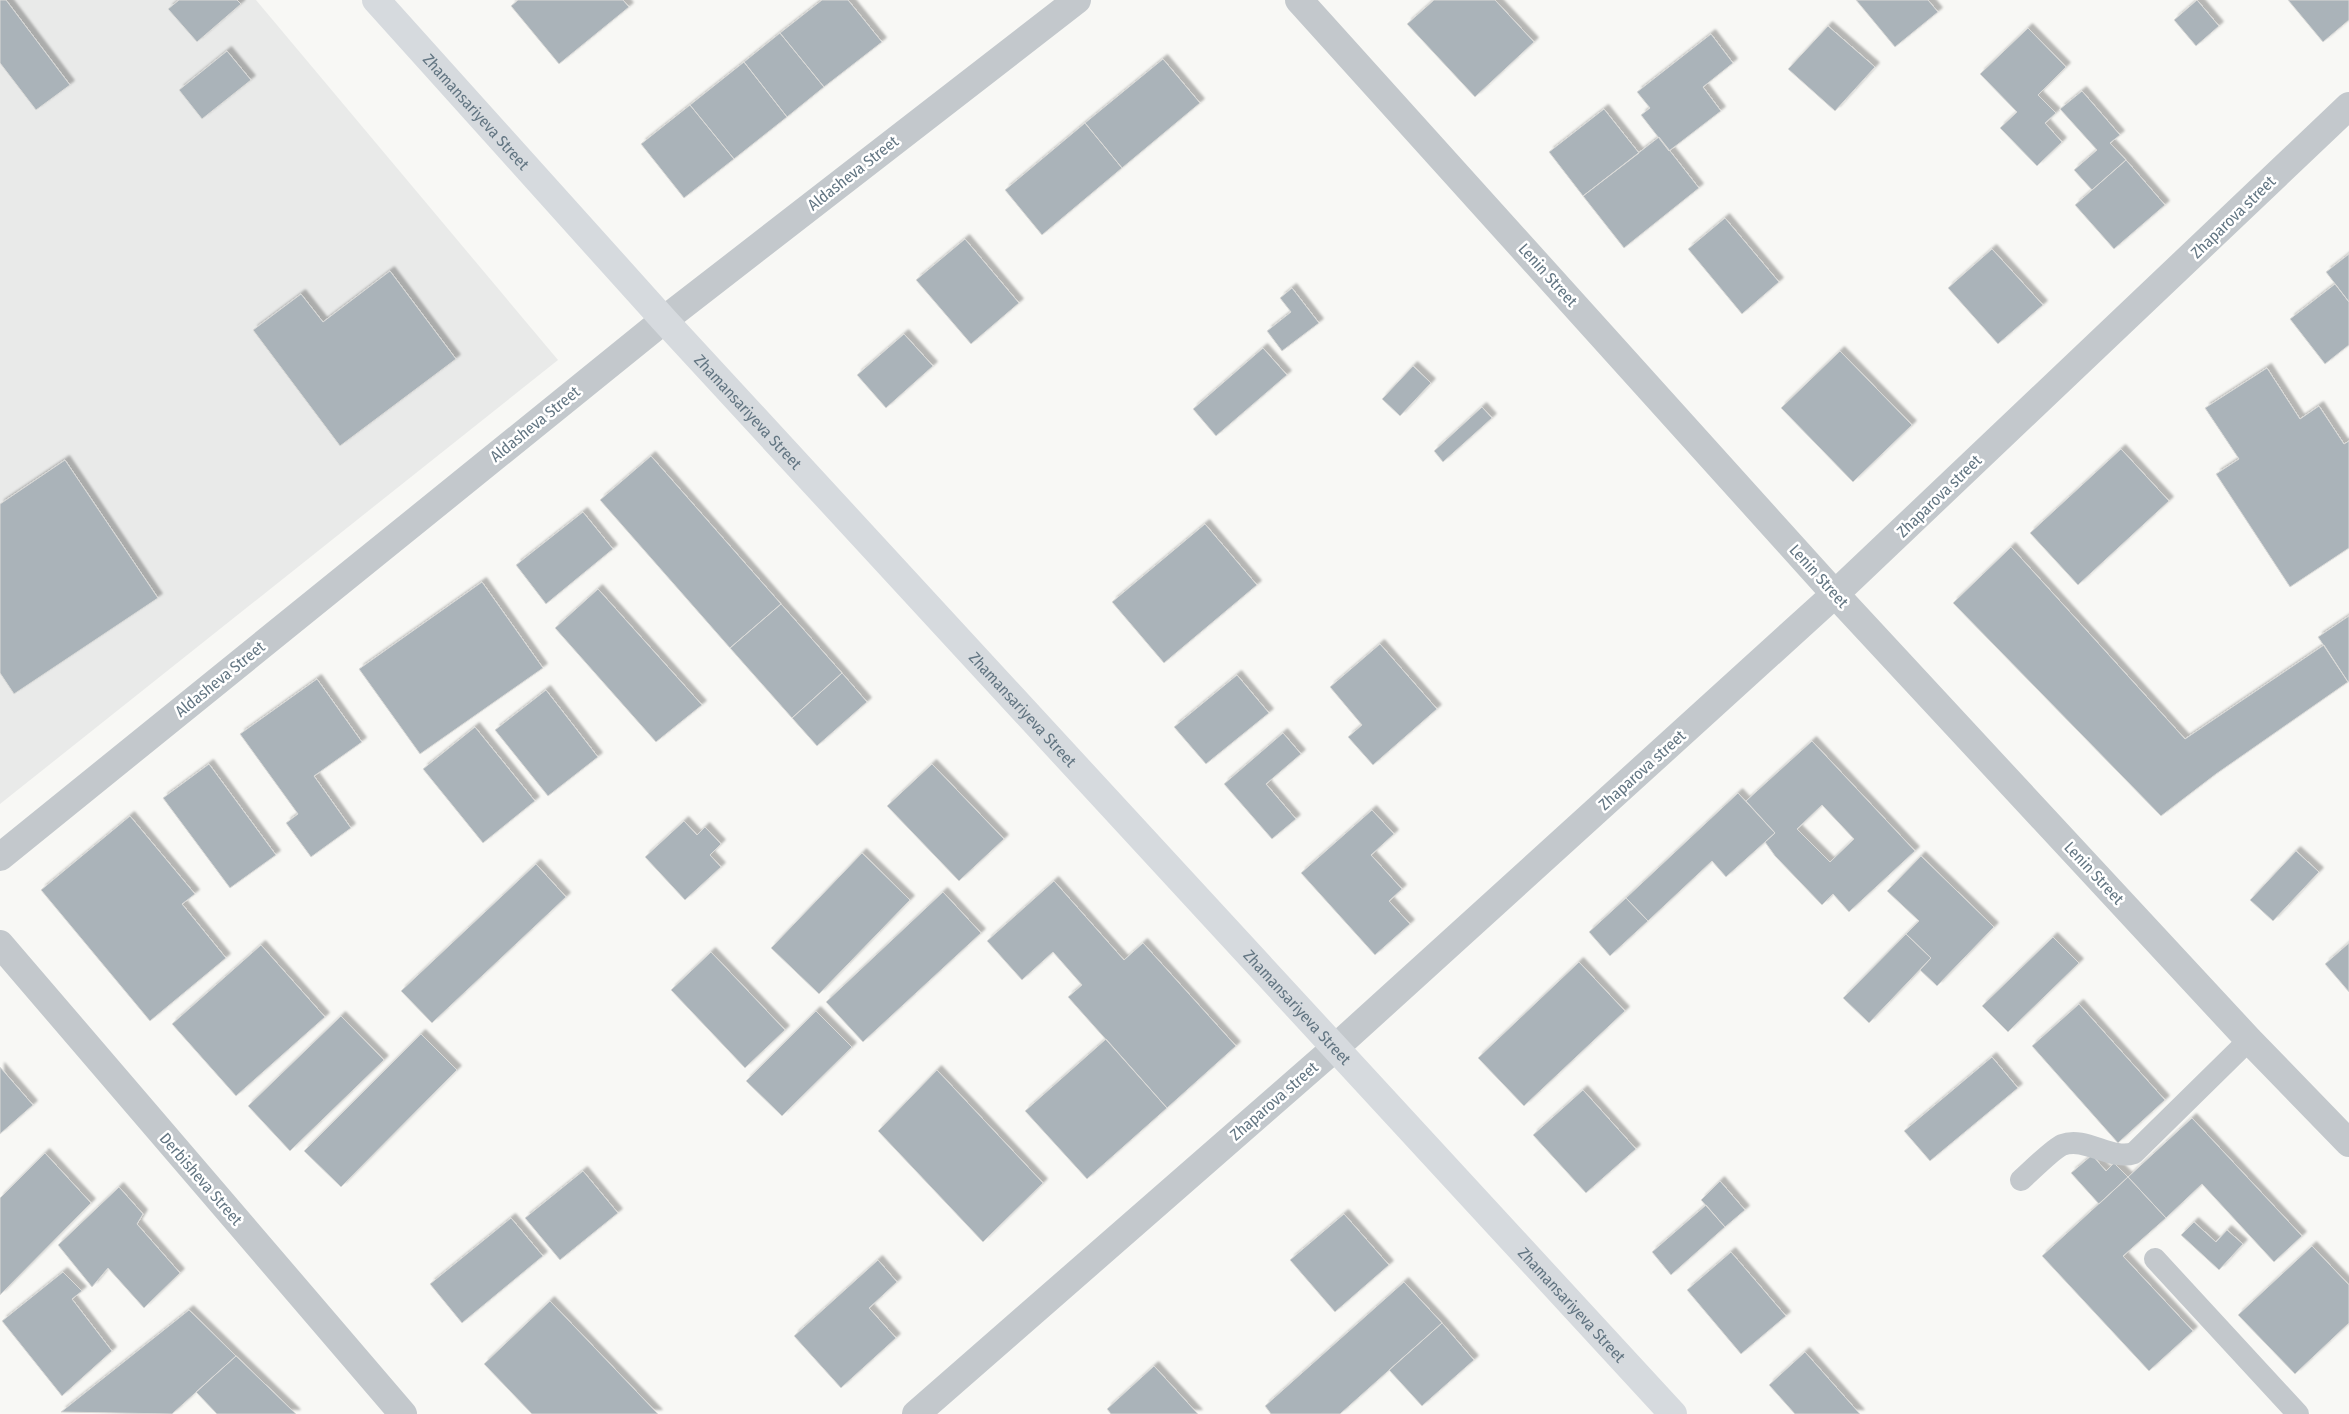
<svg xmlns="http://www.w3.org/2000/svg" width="2349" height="1414" viewBox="0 0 2349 1414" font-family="'Fira Sans Condensed',sans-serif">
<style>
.built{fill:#e9eae9}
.building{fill:#aab3b9;stroke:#dadad8;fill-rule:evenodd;filter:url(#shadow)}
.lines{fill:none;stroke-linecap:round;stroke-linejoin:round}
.service{stroke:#c3c8cc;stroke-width:22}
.minor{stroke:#c3c8cc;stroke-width:28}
.tertiary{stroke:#c3c8cc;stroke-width:28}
.secondary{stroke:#d6dade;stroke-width:28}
.labels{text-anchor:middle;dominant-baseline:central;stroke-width:5;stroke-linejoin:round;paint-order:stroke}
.street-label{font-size:16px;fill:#627582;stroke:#fff}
</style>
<defs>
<filter id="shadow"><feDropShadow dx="4.5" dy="-4.5" stdDeviation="1" flood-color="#0004"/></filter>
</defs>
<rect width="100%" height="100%" fill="#f8f8f5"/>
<path class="built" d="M0,0H256L558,360L0,804Z"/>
<path class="building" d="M0,0H6L70,85L36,110L0,63Z
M179,0H237L241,4L197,42L168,9Z
M518,0H623L629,7L559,64L511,6Z
M822,0H848L882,42L824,87L780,33Z
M1434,0H1495L1534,42L1475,97L1407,24Z
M1856,0H1928L1938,12L1895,47Z
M2197,0L2219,26L2196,46L2174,20Z
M2288,0H2349V20L2323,42Z
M1828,26L1875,67L1835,111L1788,69Z
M2028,28L2066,67L2038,95L2056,113L2045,123L2062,142L2037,166L2000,128L2017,112L1980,74Z
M780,33L824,87L787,117L744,62Z
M1711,34L1733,63L1703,87L1721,111L1669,151L1641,115L1650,108L1637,92Z
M227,51L251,80L202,119L179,90Z
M1163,59L1200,103L1122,168L1085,123Z
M744,62L787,117L734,159L690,105Z
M2082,91L2120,135L2110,143L2126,160L2092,190L2074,170L2097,150L2060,109Z
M690,105L734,159L684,198L641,144Z
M1604,109L1639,153L1583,196L1549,152Z
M1085,123L1122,168L1042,235L1005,190Z
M1659,137L1699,188L1624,248L1583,196Z
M2126,160L2165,205L2114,249L2075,205Z
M1725,218L1779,282L1742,314L1688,249Z
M965,239L1019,303L971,344L916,280Z
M1992,249L2043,305L1998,344L1948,288Z
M2349,254V302L2326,272Z
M390,271L456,359L340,446L253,330L301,294L323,322Z
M2335,284L2349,302V345L2325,364L2290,319Z
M1292,288L1319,323L1282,351L1267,331L1291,312L1280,298Z
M904,334L933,366L886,408L857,375Z
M1263,348L1287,375L1216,436L1193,409Z
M1840,351L1912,425L1853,482L1781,408Z
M1413,366L1431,383L1400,416L1382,399Z
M2267,368L2300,419L2319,406L2344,444L2349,441V548L2290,587L2216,474L2239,459L2205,408Z
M1482,407L1492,418L1443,462L1434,451Z
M2121,449L2169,501L2078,585L2030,533Z
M651,456L781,604L730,648L600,500Z
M65,460L158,598L14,694L0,673V504Z
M583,512L613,549L546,604L516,565Z
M1205,524L1257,585L1164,663L1112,602Z
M2011,547L2185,739L2324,645L2348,682L2216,774L2161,816L1953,603Z
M482,582L543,668L420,754L359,669Z
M598,589L702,705L656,742L555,628Z
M781,604L842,673L792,718L730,648Z
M2349,616V681L2348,682L2318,637Z
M1380,644L1437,709L1373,765L1348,737L1362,725L1330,687Z
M842,673L867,702L817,746L792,718Z
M1237,675L1269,713L1206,764L1174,727Z
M317,679L362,742L314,776L351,828L311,857L286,823L298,814L240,734Z
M546,690L598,757L548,796L495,730Z
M475,727L535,801L483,843L423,769Z
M1283,733L1301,754L1266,784L1296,819L1272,839L1224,784Z
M1812,741L1915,851L1849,912L1833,894L1822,905L1775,856L1765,842L1775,833L1746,801ZM1822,805L1854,839L1830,862L1797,829Z
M209,764L276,855L230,888L163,798Z
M932,764L1004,839L959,881L887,806Z
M1738,793L1775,833L1726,877L1712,861L1648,921L1626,898Z
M1372,810L1394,834L1371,855L1402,889L1389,901L1410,924L1375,955L1301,873Z
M130,816L195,894L182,904L226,958L150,1021L41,890Z
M684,821L697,835L705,827L721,844L710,855L721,867L685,900L645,857Z
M2296,851L2319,872L2273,921L2250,900Z
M862,853L910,900L819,994L771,948Z
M1921,856L1994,927L1937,986L1920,970L1931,958L1906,934L1919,921L1887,891Z
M536,864L566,897L432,1023L401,991Z
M1054,881L1124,960L1143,943L1236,1046L1167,1108L1068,997L1082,985L1053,952L1022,980L987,941Z
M943,892L981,933L863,1042L826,1002Z
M1626,898L1648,921L1610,956L1589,932Z
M1906,934L1931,958L1869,1023L1843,998Z
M2053,937L2079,963L2008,1032L1982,1006Z
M2349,943V992L2325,964Z
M261,945L325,1017L236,1096L172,1024Z
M711,952L785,1030L745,1068L671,990Z
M1579,962L1625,1011L1524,1106L1478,1058Z
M2079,1004L2165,1100L2118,1143L2032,1046Z
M816,1011L852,1047L782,1116L746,1081Z
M341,1016L384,1060L290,1151L248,1106Z
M421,1034L457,1070L341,1187L304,1151Z
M1106,1039L1167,1108L1087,1179L1025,1111Z
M1992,1057L2018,1088L1930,1161L1904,1131Z
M0,1067L33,1105L0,1134Z
M937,1070L1043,1183L983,1242L878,1131Z
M1583,1090L1636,1149L1586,1193L1533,1135Z
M2192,1118L2302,1236L2274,1262L2202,1184L2166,1218L2128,1177Z
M45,1153L91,1203L0,1295V1198Z
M2092,1155L2106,1171L2114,1163L2128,1177L2099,1204L2071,1173Z
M583,1171L618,1213L560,1260L525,1218Z
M2128,1177L2166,1218L2123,1256L2193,1331L2149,1371L2042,1256Z
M1720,1181L1745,1210L1725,1227L1701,1200Z
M119,1187L143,1214L137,1224L180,1273L144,1308L108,1268L92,1287L58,1245Z
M1706,1205L1725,1227L1671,1275L1652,1252Z
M1344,1214L1389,1265L1335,1312L1290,1260Z
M511,1218L543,1256L462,1323L430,1284Z
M2194,1222L2216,1242L2227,1230L2243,1244L2219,1270L2181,1235Z
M2312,1246L2349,1285V1323L2295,1374L2238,1315Z
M1731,1252L1786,1316L1741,1354L1687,1290Z
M878,1260L897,1282L869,1308L896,1338L841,1388L794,1336Z
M63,1272L82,1291L72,1299L112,1351L62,1396L2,1321Z
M1404,1282L1442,1323L1340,1414H1271L1265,1406Z
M550,1301L658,1414H532L484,1364Z
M189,1310L236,1356L172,1414L61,1412Z
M1442,1323L1474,1360L1422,1406L1389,1370Z
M1805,1352L1860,1414H1795L1769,1385Z
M236,1356L296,1414H217L196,1392Z
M1154,1366L1198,1414H1111L1107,1409Z"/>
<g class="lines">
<path class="service" d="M2021,1180C2030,1172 2053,1149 2062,1145C2086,1136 2111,1161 2134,1153L2249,1040
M2155,1259L2298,1414"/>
<path class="minor" d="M1299,0L1835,594L2249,1040L2349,1143
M0,944L403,1414
M916,1414L1335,1048L1835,594L2349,106"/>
<path class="tertiary" d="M0,857L664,320L1077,0"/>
<path class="secondary" id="s1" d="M376,0L664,320L1673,1414"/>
</g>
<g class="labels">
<g class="street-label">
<text stroke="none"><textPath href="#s1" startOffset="150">Zhamansariyeva Street</textPath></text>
<text transform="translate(853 173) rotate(-38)">Aldasheva Street</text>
<text transform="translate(2233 217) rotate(-44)">Zhaparova street</text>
<text transform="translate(1548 275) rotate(48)">Lenin Street</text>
<text stroke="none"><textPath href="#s1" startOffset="555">Zhamansariyeva Street</textPath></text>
<text transform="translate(535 424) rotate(-39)">Aldasheva Street</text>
<text transform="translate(1939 496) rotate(-44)">Zhaparova street</text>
<text transform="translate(1819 576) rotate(48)">Lenin Street</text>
<text transform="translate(220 679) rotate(-39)">Aldasheva Street</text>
<text stroke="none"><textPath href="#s1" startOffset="960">Zhamansariyeva Street</textPath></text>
<text transform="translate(1642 770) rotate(-42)">Zhaparova street</text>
<text transform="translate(2094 873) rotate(47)">Lenin Street</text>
<text stroke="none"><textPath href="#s1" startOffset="1365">Zhamansariyeva Street</textPath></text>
<text transform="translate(1274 1101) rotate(-41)">Zhaparova street</text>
<text transform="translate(201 1179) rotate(49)">Derbisheva Street</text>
<text stroke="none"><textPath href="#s1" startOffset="1770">Zhamansariyeva Street</textPath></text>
</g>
</g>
</svg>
